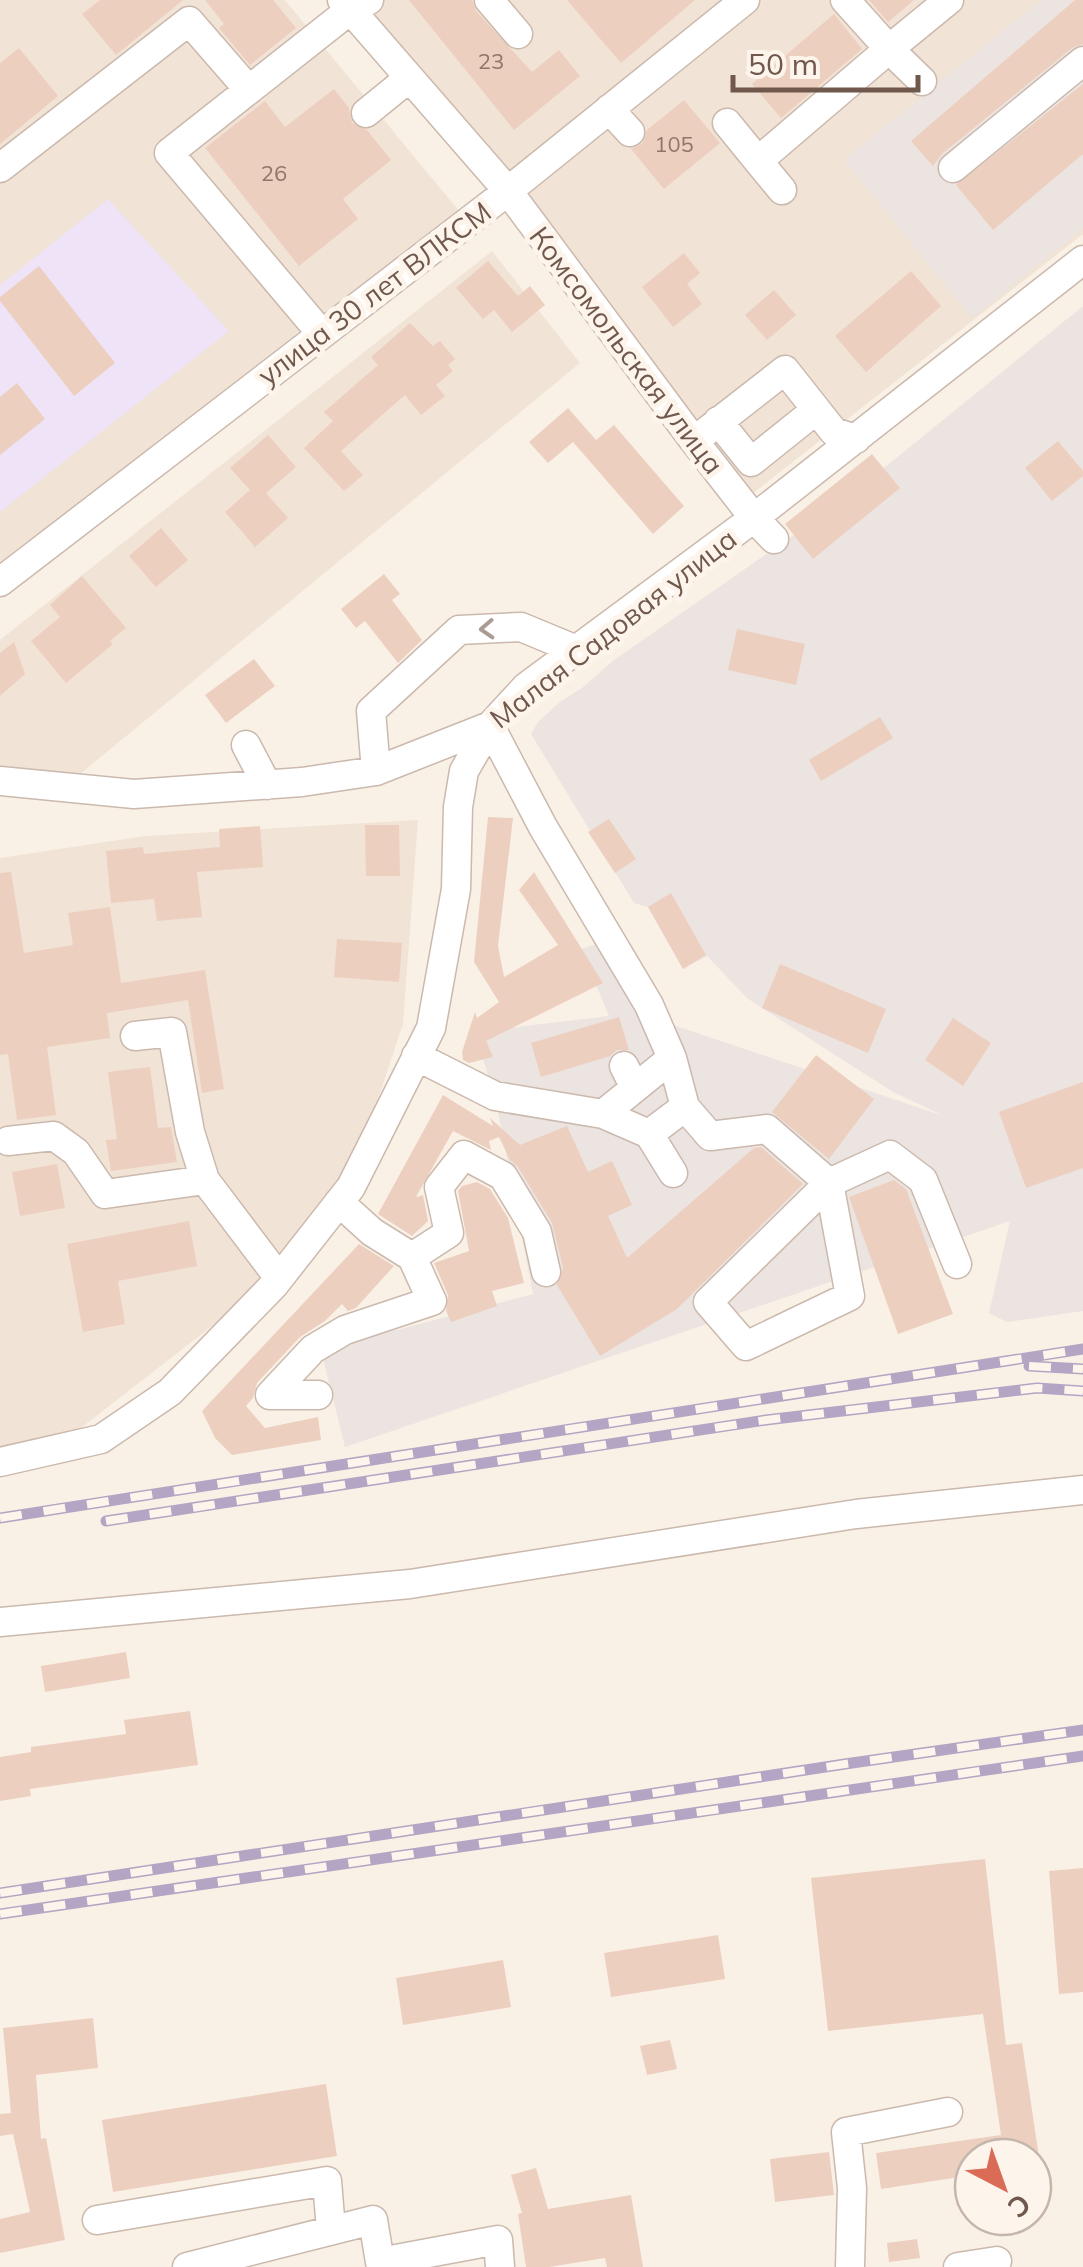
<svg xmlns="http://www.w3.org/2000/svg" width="1083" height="2267" viewBox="0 0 1083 2267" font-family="Mulish,sans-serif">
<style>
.residential{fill:#f1e3d5}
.industrial{fill:#ebe4e0}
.education{fill:#eee3f7}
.building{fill:#edcfc0}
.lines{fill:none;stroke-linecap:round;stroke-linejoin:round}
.minor-casing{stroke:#cbb9ad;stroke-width:31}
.minor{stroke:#fff;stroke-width:28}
.rail-casing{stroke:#b3a5c3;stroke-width:11}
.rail{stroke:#fdf5ec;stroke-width:8;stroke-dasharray:22;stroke-linecap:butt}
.oneway{stroke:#aa9b94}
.labels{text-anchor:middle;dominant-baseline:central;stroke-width:10;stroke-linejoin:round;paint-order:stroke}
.number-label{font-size:22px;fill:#90766a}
.street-label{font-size:28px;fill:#71584d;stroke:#fdf5ec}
</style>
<rect width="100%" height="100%" fill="#faf1e6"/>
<path class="residential" d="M0,0H285L459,211L0,566Z
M342,0H1083V234L751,495Z
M492,251L580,363L74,779L0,772V640Z
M418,820L403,1024L355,1168L244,1301L64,1441L0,1450V858L145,836Z"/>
<path class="industrial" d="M1041,0H1083V228L972,318L844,160Z
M1083,306V1311L1007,1322L989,1313L1010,1221L345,1447L321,1350L533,1294L495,1096L474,1032L609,1016L581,949L608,940L650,1017L944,1116L893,1092L762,1008L747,998L707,956L683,969L648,907L634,903L531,734L538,722L560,702L582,688L614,660L794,535L884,468Z"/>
<path class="education" d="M108,199L229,331L0,512V285Z"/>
<path class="building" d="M100,0H183L116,55L82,14Z
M205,0H273L296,28L250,65L219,28L224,24Z
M409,0H472L476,11L532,72L559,50L580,76L514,130Z
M567,0H695L621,63Z
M869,0H914L888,22Z
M1075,0H1083V44L1072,48L942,154L933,166L911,141Z
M834,14L862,49L781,118L752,84Z
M19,48L58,96L0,144V63Z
M1083,84V154L993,230L956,185Z
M334,89L349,108L352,123L367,130L391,160L343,199L358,219L299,266L205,148L265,101L285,127Z
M684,100L720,143L664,189L631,149L642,144L647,130Z
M684,253L700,273L687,284L702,304L673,327L642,287Z
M488,261L518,296L530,286L545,305L512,332L494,310L483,319L456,288Z
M39,266L115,363L74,396L0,301V297Z
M911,271L941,306L866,372L835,336Z
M774,290L796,315L767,340L745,315Z
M410,323L433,346L440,341L455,359L448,365L453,371L436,385L445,396L421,415L405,395L341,451L363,475L344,491L304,448L333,421L324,412L378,365L371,357Z
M17,383L45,419L0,455V397Z
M568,408L596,440L614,425L684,506L653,534L573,442L548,463L529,442Z
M268,435L296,467L266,493L288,518L255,547L225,512L250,490L230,468Z
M1058,441L1083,471V476L1052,501L1025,468Z
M872,454L900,488L813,559L785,524Z
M161,528L188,560L156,587L129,556Z
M384,574L400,594L392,600L422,640L398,663L365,621L356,628L341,609Z
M82,576L126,628L110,641L113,644L66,683L31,641L60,617L50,605Z
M737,629L805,644L796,685L728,670Z
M14,642L25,674L0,696V653Z
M254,659L275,686L226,723L205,695Z
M880,717L893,738L821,781L809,760Z
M488,817L513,818L498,946L504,977L558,945L519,890L534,872L603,983L486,1041L493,1057L469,1063L463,1060L462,1052L475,1012L477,1018L499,1002L474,962Z
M609,819L636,859L615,873L588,832Z
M365,825H399L400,876H366Z
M260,826L263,867L197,872L202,917L157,921L154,899L111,903L106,851L143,847L144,854L220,847L219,829Z
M11,872L24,953L73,945L68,913L110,907L121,983L205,970L224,1089L202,1093L188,1000L107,1013L110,1038L47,1047L56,1115L17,1120L8,1054L0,1055V873Z
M671,893L706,955L683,969L648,907Z
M337,939L402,943L399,982L334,977Z
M780,964L886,1009L868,1053L762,1008Z
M619,1017L629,1050H617L610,1056L541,1077L531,1043Z
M953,1018L991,1043L963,1086L925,1060Z
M816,1055L874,1099L829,1159L772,1112Z
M150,1067L158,1128L171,1127L177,1162L111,1171L106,1140L117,1139L108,1072Z
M1083,1082V1168L1026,1188L999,1112Z
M443,1095L493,1126L490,1118L520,1145L567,1126L588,1172L612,1161L632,1205L608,1216L627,1258L754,1148L761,1147L803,1184L677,1309L600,1356L557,1285L563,1268L552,1223L518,1167L510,1160L499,1137L489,1141L491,1150L453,1131L416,1197L423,1195L428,1221L412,1236L378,1214Z
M57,1164L65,1208L20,1216L12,1172Z
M894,1180L906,1189L953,1314L898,1334L849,1197Z
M477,1182L490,1189L508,1218L524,1283L492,1291L497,1306L451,1322L446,1311L448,1295L434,1263L469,1251L458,1191L462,1186Z
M189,1221L197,1266L118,1281L125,1324L83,1332L67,1244Z
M359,1244L394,1266L356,1308L348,1311L342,1304L325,1321L300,1337L257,1383L253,1398L246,1406L265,1428L318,1417L321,1440L232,1455L215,1438L202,1411Z
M126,1652L130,1678L45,1692L41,1666Z
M190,1711L198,1765L30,1789L31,1796L0,1801V1757L31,1752V1747L126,1734L124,1720Z
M985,1859L1006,2045L1022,2043L1039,2157H973V2175L881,2189L876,2153L1001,2135L983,2014L828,2031L811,1878Z
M1083,1868V1992L1059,1994L1049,1871Z
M718,1935L725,1979L611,1997L604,1953Z
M503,1960L511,2007L403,2025L396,1978Z
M93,2018L98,2068L36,2075L41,2139L46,2138L65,2240L0,2253V2219L30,2212L13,2134L0,2136V2114L11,2113L3,2028Z
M670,2040L677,2069L647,2075L640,2046Z
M326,2084L337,2156L113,2192L102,2120Z
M829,2152L834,2195L775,2202L770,2159Z
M536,2168L548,2209L631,2195L643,2267H607L605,2258L549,2267H526L518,2214L522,2213L511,2175Z
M917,2239L920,2258L889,2262L887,2243Z"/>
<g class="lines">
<g class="minor-casing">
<path id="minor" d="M342,0L508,191L694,441L754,518L774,539
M489,0L518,34
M845,0L889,49L949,0
M609,109L630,132
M366,113L409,78
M727,123L758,161L889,49L922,81
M758,161L782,190
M0,168L189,21L249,90
M953,168L1083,61
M321,333L169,153L350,10L369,0
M718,421L751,462L816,410
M694,441L785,370L834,432L856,439
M0,582L508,191L745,0
M246,745L267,785
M376,771L371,711L459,630L521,627L579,651
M0,781L134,794L302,782L376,771L490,726L526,687L754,518L1083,260
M135,1036L172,1032L190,1132L205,1180
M416,1056L495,1096L603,1114L649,1134L685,1107L672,1058L649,1005L543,827L490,726
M624,1066L635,1088
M685,1107L710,1136L767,1129L829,1183L890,1155L923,1180L957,1264
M603,1114L672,1058
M649,1134L673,1173
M8,1141L54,1136L76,1152L105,1194L205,1180L279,1278
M829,1183L850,1296L746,1346L708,1302Z
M339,1202L372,1232L412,1257L449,1233L439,1187L464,1155L503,1176L537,1232L546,1272
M318,1395H270L313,1349L345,1330L432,1301L412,1257
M0,1462L101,1439L170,1392L274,1285L351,1187L431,1028L456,889L458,807L464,771L490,726
M0,1622L410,1584L856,1514L1083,1490
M97,2220L327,2181L331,2230
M187,2267L373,2220L380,2262L498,2240L500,2267
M850,2267L852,2188L846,2132L948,2112
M958,2267L997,2261"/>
</g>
<use href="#minor" class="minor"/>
<g class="rail-casing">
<path id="rail" d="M1029,1366L1083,1369
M0,1518L1083,1349
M106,1521L766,1420L1037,1388L1083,1391
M0,1893L845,1764L1083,1730
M0,1914L1083,1756"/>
</g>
<use href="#rail" class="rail"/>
</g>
<defs><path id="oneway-chevron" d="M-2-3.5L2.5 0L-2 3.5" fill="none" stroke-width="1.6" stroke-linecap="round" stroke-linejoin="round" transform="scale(2.5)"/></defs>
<use class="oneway" href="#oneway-chevron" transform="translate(487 629) rotate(177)"/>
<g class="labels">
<g class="number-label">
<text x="491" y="61">23</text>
<text x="674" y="144">105</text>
<text x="274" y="173">26</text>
</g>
<g class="street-label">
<text transform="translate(374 293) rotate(-37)">улица 30 лет ВЛКСМ</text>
<text transform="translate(627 350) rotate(53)">Комсомольская улица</text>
<text transform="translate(613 628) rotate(-38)">Малая Садовая улица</text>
</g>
</g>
<g transform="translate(1003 2187) rotate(139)"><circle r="48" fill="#fdf5ec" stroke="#c5b6ac" stroke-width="2.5"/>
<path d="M0-8L18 38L0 25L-18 38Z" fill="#da6b56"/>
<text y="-15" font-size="28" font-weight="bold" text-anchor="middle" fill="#71584d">С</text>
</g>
<path d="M733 75v15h185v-15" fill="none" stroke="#71584d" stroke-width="5"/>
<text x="748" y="75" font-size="30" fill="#71584d" stroke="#fdf5ec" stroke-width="8" paint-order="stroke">50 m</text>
</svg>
